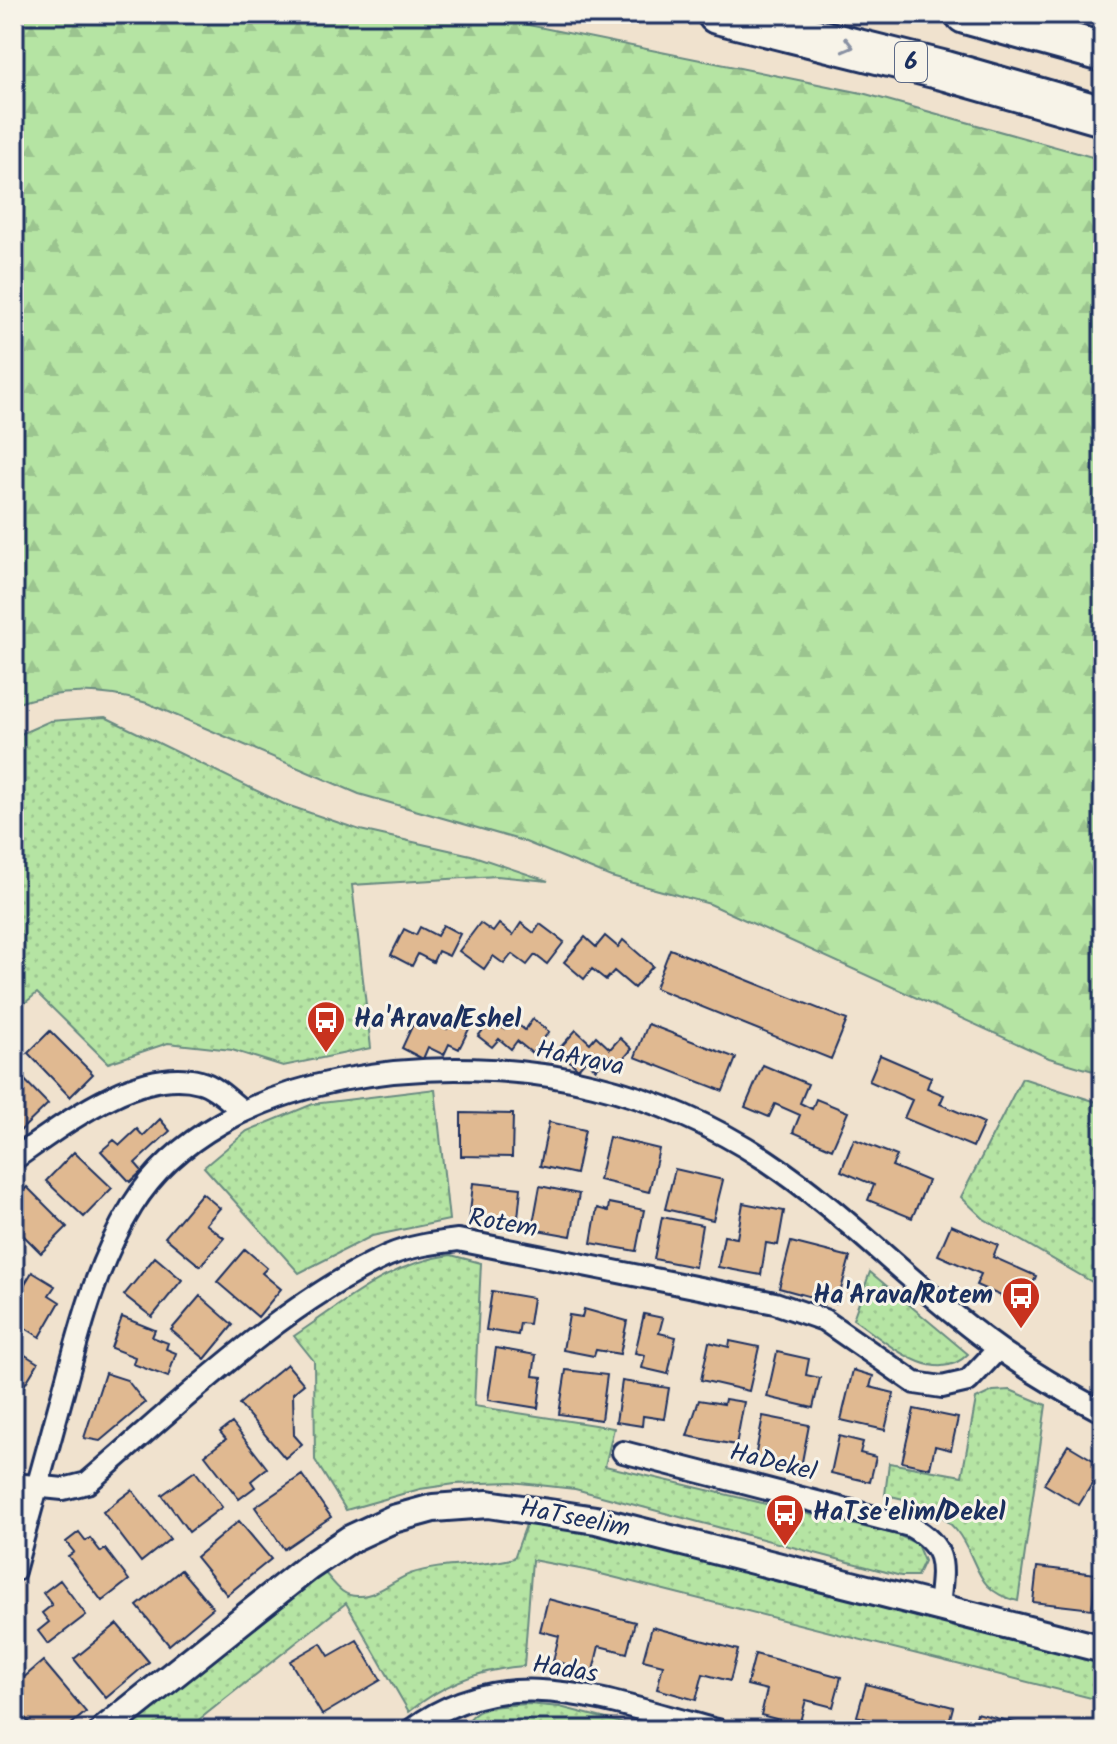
<svg xmlns="http://www.w3.org/2000/svg" width="1117" height="1744" viewBox="0 0 1117 1744" font-family="Kalam,sans-serif">
<style>
.forest{fill:url(#forest-firs);stroke:#688a80;stroke-width:2}
.park{fill:url(#park-dots);stroke:#688a80;stroke-width:2}
.building{fill:#e0b991;stroke:#1b2f5e;stroke-width:2}
.lines{fill:none;stroke-linecap:round;stroke-linejoin:round}
.minor-casing{stroke:#1b2f5e;stroke-width:26}
.tertiary-casing{stroke:#1b2f5e;stroke-width:32}
.motorway-casing{stroke:#1b2f5e;stroke-width:44}
.minor{stroke:#f7f3e8;stroke-width:20}
.tertiary{stroke:#f7f3e8;stroke-width:26}
.motorway{stroke:#f7f3e8;stroke-width:38}
.oneway{stroke:#8991a3}
.labels{text-anchor:middle;dominant-baseline:central;stroke-width:6;stroke-linejoin:round;paint-order:stroke}
.shield{fill:#f7f3e8;stroke:#5d6a87;stroke-width:2}
.shield-label{font-size:24px;font-weight:bold;fill:#1b2f5e}
.poi-label{font-size:26px;font-weight:bold;fill:#1b2f5e;stroke:#f7f3e8;text-anchor:start}
.street-label{font-size:26px;fill:#1b2f5e;stroke:#f7f3e8}
</style>
<defs>
<pattern id="forest-firs" width="22" height="20" patternUnits="userSpaceOnUse" patternTransform="scale(2)"><rect width="22" height="20" fill="#b5e4a3"/><path d="M5 1l3.5 6h-7zM16 11l3.5 6h-7z" fill="#9bc48f"/></pattern>
<pattern id="park-dots" width="8" height="8" patternUnits="userSpaceOnUse" patternTransform="scale(2)"><rect width="8" height="8" fill="#b5e4a3"/><path d="M2 2h.1M6 6h.1" fill="none" stroke="#9bc48f" stroke-width="1.8" stroke-linecap="round"/></pattern>
</defs>
<rect width="100%" height="100%" fill="#f0e2ce"/>
<filter id="ink" filterUnits="userSpaceOnUse"><feTurbulence type="fractalNoise" baseFrequency=".0125" numOctaves="2"/><feDisplacementMap in="SourceGraphic" scale="16" xChannelSelector="R" yChannelSelector="G"/><feConvolveMatrix kernelMatrix="1 2 1 2 8 2 1 2 1" color-interpolation-filters="sRGB"/></filter>
<g filter="url(#ink)">
<path class="forest" d="M14,14H475L862,93L1103,160V1074L1049,1058L710,904L611,877L523,841L359,794L147,703C101,689 60,689 14,704Z"/>
<path class="park" d="M105,717L284,804L360,830L471,855L548,881L497,876L352,885L371,1048L283,1066L232,1050L168,1043L108,1063L37,993L14,1012V737L50,721Z
M1022,1078L1103,1104V1264L1092,1282L984,1219L961,1197Z
M435,1089L449,1220L372,1236L299,1273L204,1167L247,1131L313,1104Z
M451,1255L481,1263L474,1406L614,1428L605,1466L898,1535L917,1544L924,1561L917,1576H901L575,1489L511,1482L455,1484L420,1489L346,1510L315,1460L314,1361L294,1336C345,1302 388,1263 451,1255Z
M870,1272L968,1354C934,1389 884,1340 853,1319Z
M1010,1390L1046,1405L1018,1601C973,1592 980,1560 956,1530C937,1507 913,1500 885,1495L889,1463L962,1476L976,1399L993,1391Z
M527,1522L593,1533L1103,1663V1701L585,1570L532,1560L524,1666C481,1669 441,1685 409,1712L346,1603L186,1730H126L325,1573C335,1584 342,1597 359,1596C377,1596 394,1580 410,1574C445,1562 480,1568 514,1558Z
M528,1704L560,1707L649,1730H468L465,1727C474,1703 506,1706 528,1704Z"/>
<path class="building" d="M480,923L493,932L499,924L513,935L521,923L534,933L540,924L564,942L547,964L535,955L527,965L512,954L504,964L493,956L484,969L459,951Z
M443,925L460,934L449,956L438,951L433,962L418,954L412,966L391,955L404,929L416,935L420,927L437,936Z
M605,936L618,947L623,940L653,966L634,988L614,971L606,980L592,969L584,979L564,962L585,937L596,947Z
M670,949L847,1020L831,1059L655,988Z
M453,1018L470,1027L459,1049L449,1044L444,1055L428,1047L423,1059L402,1048L414,1022L426,1028L430,1020L447,1029Z
M492,1019L504,1029L512,1020L525,1030L533,1019L549,1032L532,1053L517,1041L511,1049L499,1039L492,1047L478,1036Z
M648,1024L736,1058L723,1091L635,1057Z
M576,1030L590,1043L596,1036L610,1049L620,1038L632,1049L618,1065L609,1056L596,1069L586,1060L578,1069L558,1050Z
M50,1031L93,1074L70,1097L28,1053Z
M880,1055L931,1077L927,1088L944,1095L940,1104L984,1123L973,1147L904,1118L912,1100L869,1081Z
M763,1065L808,1084L800,1103L812,1109L816,1099L848,1112L832,1149L793,1132L800,1115L775,1104L769,1117L745,1107Z
M14,1069L48,1104L18,1133L14,1129Z
M461,1113L513,1114L512,1157L461,1156Z
M160,1119L170,1131L135,1163L142,1171L130,1182L101,1151L114,1140L120,1145L137,1129L143,1136Z
M549,1122L585,1130L576,1174L540,1166Z
M609,1137L659,1149L649,1192L599,1180Z
M854,1139L897,1156L892,1166L928,1181L912,1218L868,1200L874,1185L841,1171Z
M74,1152L112,1188L84,1217L46,1181Z
M675,1169L723,1180L713,1220L665,1209Z
M473,1183L521,1188L517,1228L469,1223Z
M540,1186L579,1194L571,1236L532,1229Z
M27,1187L67,1227L41,1253L14,1226V1200Z
M202,1193L220,1208L206,1224L224,1238L200,1266L165,1237Z
M609,1203L644,1210L636,1251L591,1243L597,1208L608,1211Z
M743,1203L784,1211L778,1245L766,1243L761,1275L718,1267L724,1236L737,1238Z
M662,1217L702,1225L695,1267L654,1259Z
M951,1225L998,1245L993,1257L1036,1276L1024,1306L976,1285L981,1274L938,1255Z
M791,1242L850,1257L837,1304L779,1288Z
M245,1249L267,1268L262,1273L281,1289L258,1317L217,1282Z
M155,1257L182,1280L152,1317L124,1295Z
M32,1272L55,1286L49,1295L60,1302L40,1337L14,1321V1302Z
M492,1291L533,1298L529,1324L520,1323L518,1335L486,1330Z
M200,1296L233,1325L205,1359L171,1330Z
M584,1309L627,1321L620,1354L596,1350L594,1356L563,1350L569,1315L582,1317Z
M644,1314L663,1318L659,1333L676,1337L668,1374L642,1368L645,1355L635,1353Z
M122,1317L155,1330L152,1337L168,1343L166,1349L176,1353L168,1377L133,1364L135,1357L111,1348Z
M730,1341L759,1347L749,1391L701,1380L709,1342L729,1347Z
M14,1348L38,1363L17,1397L14,1395Z
M496,1348L536,1355L533,1376L542,1377L538,1408L488,1400Z
M777,1352L809,1359L806,1375L820,1378L813,1408L767,1397Z
M287,1364L304,1384L293,1393L294,1435L302,1444L285,1458L239,1404Z
M566,1370L607,1375L601,1420L559,1414Z
M853,1370L873,1376L870,1387L894,1393L885,1430L841,1420Z
M105,1373L127,1380L145,1403L100,1441L84,1438Z
M622,1381L669,1388L664,1419L643,1416L642,1426L616,1422Z
M725,1399L744,1402L736,1445L687,1436L699,1400L724,1404Z
M914,1409L958,1418L951,1450L935,1446L930,1468L902,1462Z
M763,1416L809,1425L801,1467L755,1458Z
M232,1423L267,1468L251,1481L255,1487L239,1499L205,1455L226,1439L220,1432Z
M839,1436L863,1442L860,1453L876,1457L870,1482L831,1473Z
M1068,1445L1103,1466L1079,1505L1044,1484Z
M195,1471L222,1507L189,1532L162,1495Z
M302,1475L331,1517L284,1549L255,1507Z
M132,1490L170,1539L141,1562L103,1512Z
M239,1521L271,1559L227,1595L196,1557Z
M79,1532L86,1541L90,1538L101,1552L105,1549L129,1580L102,1601L68,1556L74,1552L66,1542Z
M1037,1567L1096,1574L1092,1609L1033,1602Z
M181,1570L213,1608L169,1645L137,1606Z
M60,1580L86,1615L48,1644L38,1631L49,1622L42,1613L52,1605L43,1593Z
M548,1599L635,1622L627,1653L599,1646L593,1671L553,1661L559,1636L540,1631Z
M117,1624L149,1662L106,1698L74,1659Z
M652,1627L738,1650L730,1681L703,1674L696,1700L657,1689L663,1665L643,1660Z
M357,1640L381,1680L322,1715L290,1661L321,1643L329,1656Z
M755,1654L841,1677L833,1707L806,1700L799,1725L761,1715L767,1690L747,1685Z
M43,1661L86,1712L64,1730H35L14,1705V1686Z
M866,1684L953,1707L947,1730H875L877,1722L857,1716Z
M977,1713L1041,1730H973Z"/>
<g class="lines">
<g class="minor-casing">
<path id="minor" d="M14,1159C62,1126 138,1065 200,1082C214,1085 230,1101 241,1110
M623,1452L910,1526C949,1548 943,1566 939,1607
M14,1484L63,1489L87,1483C176,1407 281,1304 387,1256C410,1246 434,1243 458,1240L775,1303L824,1320L915,1383L942,1387L968,1381L998,1349
M14,1571C31,1510 47,1449 64,1389C81,1325 97,1263 132,1206C218,1067 451,1049 594,1085C655,1100 714,1126 766,1160C846,1213 911,1285 988,1341C1024,1368 1063,1391 1103,1412
M411,1730C509,1656 611,1704 717,1730"/>
</g>
<g class="tertiary-casing">
<path id="tertiary" d="M104,1730L307,1568L350,1539L393,1519L433,1508L488,1504L596,1520L1103,1649"/>
</g>
<g class="motorway-casing">
<path id="motorway" d="M717,14L946,71L1103,116
M965,14L1103,52"/>
</g>
<use href="#minor" class="minor"/>
<use href="#tertiary" class="tertiary"/>
<use href="#motorway" class="motorway"/>
</g>
<defs><path id="oneway-chevron" d="M-2-3.5L2.5 0L-2 3.5" fill="none" stroke-width="1.6" stroke-linecap="round" stroke-linejoin="round" transform="scale(2)"/></defs>
<use class="oneway" href="#oneway-chevron" transform="translate(848 46) rotate(14)"/>
</g>
<defs>
<g id="bus-pin" transform="scale(2)"><path d="M0 17L-7.5 6A9.5 9.5 0 1 1 7.5 6Z" fill="#c8321e" stroke="#f7f3e8"/><path d="M-5-6H5V4H4V6H2V4H-2V6H-4V4H-5ZM-3.5-4V0h7V-4ZM-3.5 1.2v1.5H-2V1.2ZM2 1.2v1.5H3.5V1.2Z" fill="#fff"/></g>
</defs>
<g fill-rule="evenodd">
<use href="#bus-pin" x="326" y="1020"/>
<use href="#bus-pin" x="1021" y="1296"/>
<use href="#bus-pin" x="785" y="1513"/>
</g>
<g class="labels">
<rect class="shield" x="895" y="42" width="32" height="40" rx="6"/>
<g class="shield-label">
<text x="911" y="62">6</text>
</g>
<g class="poi-label">
<text x="354" y="1020">Ha'Arava/Eshel</text>
<text x="993" y="1296" text-anchor="end">Ha'Arava/Rotem</text>
<text x="813" y="1513">HaTse'elim/Dekel</text>
</g>
<g class="street-label">
<text transform="translate(580 1059) rotate(12)">HaArava</text>
<text transform="translate(503 1224) rotate(10)">Rotem</text>
<text transform="translate(773 1463) rotate(14)">HaDekel</text>
<text transform="translate(575 1519) rotate(11)">HaTseelim</text>
<text transform="translate(565 1670) rotate(9)">Hadas</text>
</g>
</g>
<rect width="1117" height="1744" fill="none" stroke="#f7f3e8" stroke-width="48"/>
<rect x="24" y="24" width="1069" height="1696" fill="none" stroke="#1b2f5e" stroke-width="3" filter="url(#ink)"/>
</svg>
